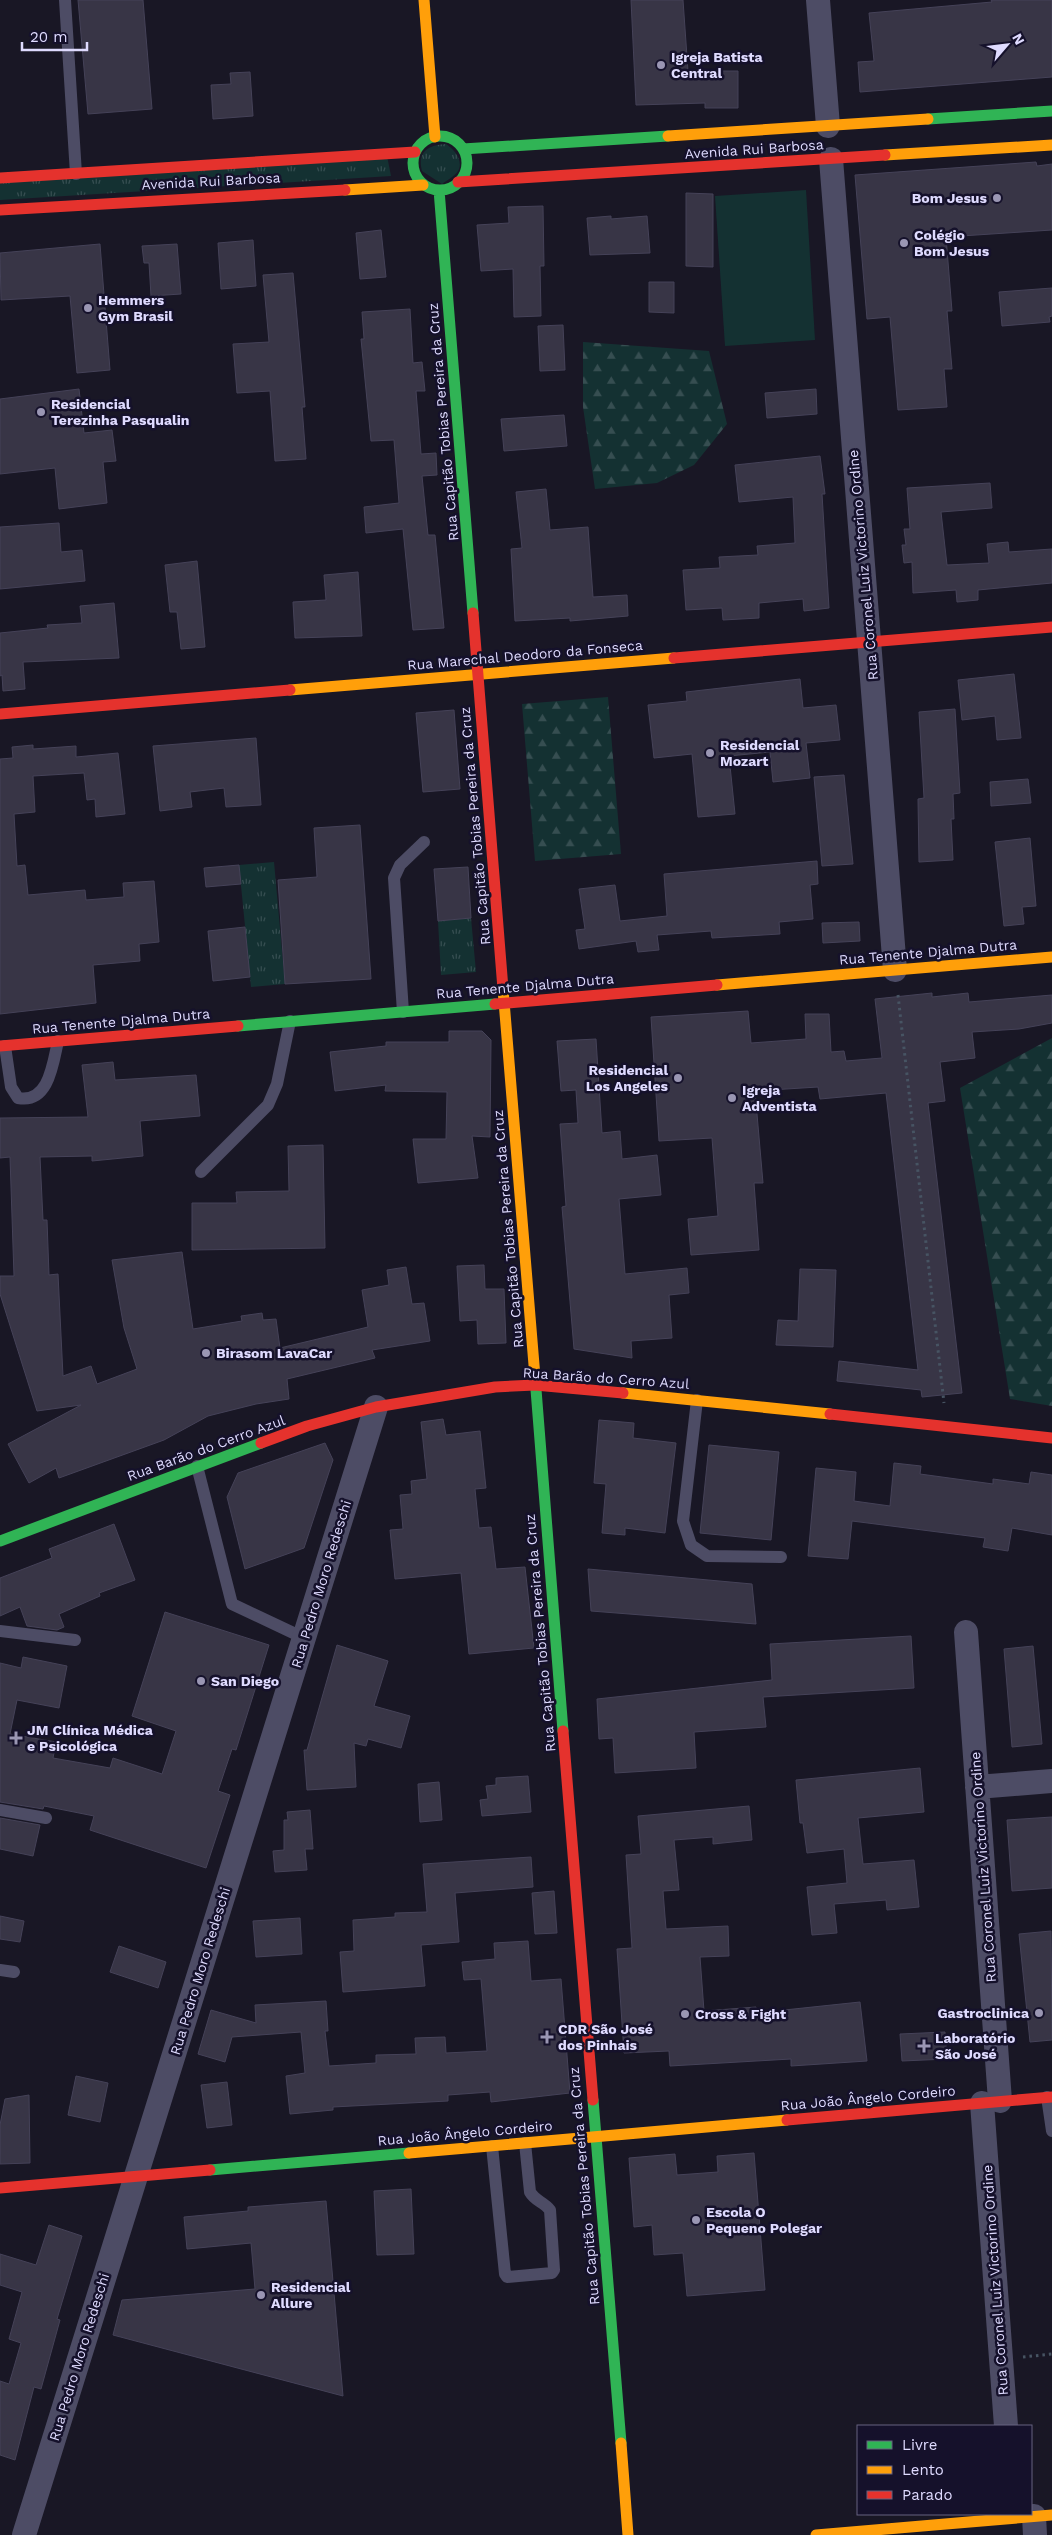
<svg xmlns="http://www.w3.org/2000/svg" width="1052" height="2535" viewBox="0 0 1052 2535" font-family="'Work Sans',sans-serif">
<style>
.grass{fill:url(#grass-tufts)}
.forest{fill:url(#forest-firs)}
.garden{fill:#143132}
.building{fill:#383546;stroke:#454258}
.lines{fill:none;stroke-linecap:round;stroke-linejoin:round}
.path{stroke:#475463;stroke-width:3;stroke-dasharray:2.5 4;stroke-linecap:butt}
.lane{stroke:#4d4c65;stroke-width:12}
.street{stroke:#4d4c65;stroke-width:24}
.fast{stroke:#30b455;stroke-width:11}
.slow{stroke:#ff9f0a;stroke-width:11}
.jam{stroke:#e5322d;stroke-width:11}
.poi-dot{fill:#9a96b3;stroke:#15112b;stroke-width:2}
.labels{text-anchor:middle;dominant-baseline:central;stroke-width:5;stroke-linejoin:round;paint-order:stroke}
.poi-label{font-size:14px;font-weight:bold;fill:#dfdbff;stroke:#15112b;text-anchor:start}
.street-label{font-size:14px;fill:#dfdbff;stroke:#15112b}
</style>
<defs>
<pattern id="grass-tufts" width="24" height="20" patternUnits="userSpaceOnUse" patternTransform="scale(1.25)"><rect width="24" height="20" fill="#143132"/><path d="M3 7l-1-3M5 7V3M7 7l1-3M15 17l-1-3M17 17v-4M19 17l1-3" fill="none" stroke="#364e51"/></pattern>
<pattern id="forest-firs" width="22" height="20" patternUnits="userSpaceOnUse" patternTransform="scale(1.25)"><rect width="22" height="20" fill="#143132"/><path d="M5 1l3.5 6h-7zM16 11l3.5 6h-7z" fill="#364e51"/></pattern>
</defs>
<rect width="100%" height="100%" fill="#191725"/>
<path class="grass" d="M446,144C454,149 464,161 458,171C455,176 447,180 442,184L422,171C417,152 428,145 446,144Z
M387,156L391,176L0,200V183Z
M274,862L285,984L251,987L239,865Z
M471,918L476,972L441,975L438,921Z"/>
<path class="forest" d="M583,342L709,351L727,424L694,465L657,483L595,489L583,407Z
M608,697L621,854L535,861L522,704Z
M1052,1038V1406L1010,1399L960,1088Z"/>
<path class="garden" d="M806,190L815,340L725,346L715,196Z"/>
<path class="building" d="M78,0H143L152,109L88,114Z
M631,0H683L688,71H738V108H705V103L636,105Z
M991,0H1052V77L860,92L858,62L874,61L869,13L992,2Z
M250,72L253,116L213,119L211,85L231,84L230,73Z
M1036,162L1037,166L1052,164V230L946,237L952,311H947L952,369H944L947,407L898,410L890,317L867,319L855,175Z
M686,193L713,194V267L686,266Z
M543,206L544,266H540L541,316L514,317L513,269L481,271L477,225L509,223L508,207Z
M611,216V219L647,216L650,253L590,255L587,218Z
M381,230L386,277L360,279L356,233Z
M253,240L256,286L221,289L218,243Z
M100,244L110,370L77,373L70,296L1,300L0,253Z
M177,244L181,294L151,296L149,263H144L142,246Z
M293,273L305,407H302L306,459L275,461L270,391L237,393L233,344L269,342L263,275Z
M649,282H674V313L649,312Z
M1052,288V316L1049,317L1050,322L1002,326L999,292Z
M410,309L413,363L422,362L425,391H416L421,454L436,453L437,475L422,476L428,535H435L444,628L413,630L403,529L366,533L364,507L399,503L394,440L371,441L361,339H364L362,312Z
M563,325L565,370L540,371L538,326Z
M79,389L84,433L112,430L116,461L103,462L107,503L59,509L55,468L0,474V399Z
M816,389L817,414L767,418L765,393Z
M564,415L567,446L504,451L501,419Z
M820,456L825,494H822L829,608L804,611L803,599L759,603V618L723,620L722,608L686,610L683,570L720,568L719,557L758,555L757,546L795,543L793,497L739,502L735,465Z
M990,483L992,508L941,512L947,565L989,563L987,544L1008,542L1009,552L1052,549V583L978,590V600L957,602L956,590L913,593L912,562L904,563L902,545H906L904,529H910L907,488Z
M546,489L550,530L588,527L593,597L627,595L628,616L570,621V618L515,621L511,549L522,548L516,492Z
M59,523L61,552L82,550L85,581L0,589V527Z
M197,561L205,647L181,649L177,612H170L165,565Z
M358,572L362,636L295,638L293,602L326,600L324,575Z
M114,603L119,658L23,662L25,689L3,691L2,675L0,676V633L48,628L47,625L82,623L80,606Z
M1014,674L1021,738L997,740L995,716L962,720L958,680Z
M800,679L803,708L836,705L840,740L806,743L810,778L773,782L770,752L729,756L735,814L698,817L692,754L654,758L648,705L687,701L686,692Z
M955,709L960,793L953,794L954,819H951L953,860L919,862L918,799L924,798L919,712Z
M454,710L460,789L423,792L416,713Z
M256,738L261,805L226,807L224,788L190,792L192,807L160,811L153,746Z
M33,745V749L76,746V757L118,753L125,814L96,817L95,799L87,800L84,773L33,776L35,812L14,814L17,866L25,865L28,895L85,890L86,900L124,897L123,883L154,881L159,942L139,944L140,961L93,965L96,1003L0,1014V759L13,758L12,747Z
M844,775L853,864L822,866L814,777Z
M1028,779L1031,803L991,806L990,782Z
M360,825L371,979L285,984L278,880L317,877L314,828Z
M1030,838L1036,906L1022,907L1024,924L1004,926L995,842Z
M817,861L818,884L810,885L813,919L779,922L780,934L712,938L711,931L657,935L659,950L638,952L636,941L579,949L576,930L585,929L579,889L615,885L620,921L667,916L664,874Z
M239,865L241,884L206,887L204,868Z
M468,867L471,918L438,921L434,869Z
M859,922L860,941L823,943L822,923Z
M245,927L250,977L213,981L208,931Z
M932,993V997L968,993L969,1002L1052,995V1023L1019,1029L972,1032L975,1058L940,1062L945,1101L928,1103L962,1393L922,1397L921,1390L837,1381L839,1361L918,1370L886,1093L820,1099L818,1087L755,1091L763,1183H754L759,1250L691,1255L688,1219L718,1216L712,1138L659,1141L651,1017L748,1011L751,1043L806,1039L805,1014H829L831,1052L844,1051L846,1061L882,1058L875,999Z
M449,1031H482L491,1040L490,1137L472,1136L478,1178L418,1183L413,1139H446L447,1092L385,1091L386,1085L335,1091L330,1052L386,1046V1042H449Z
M596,1039L602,1133L620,1131L622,1159L657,1155L661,1195L619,1199L625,1274L687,1268L689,1293L669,1295L672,1338L631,1341L632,1358L574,1349L562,1207L566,1206L560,1124L578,1123L576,1090L561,1091L557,1041Z
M113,1062L115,1080L196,1075L200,1116L140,1121L143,1156L92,1161V1156L40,1157L43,1220H47L49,1275L58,1274L63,1376L91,1366L97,1384L137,1369L124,1328L112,1260L182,1252L193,1329L242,1321L241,1316L262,1313L263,1320L276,1319L280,1348L368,1327L362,1290L389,1285L387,1270L406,1267L412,1304L424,1303L430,1341L372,1350L375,1358L287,1379L289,1399L256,1404L208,1416L164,1440L59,1478L56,1468L29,1483L8,1444L81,1405L37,1411L0,1294V1276H14L10,1157L0,1158V1118L88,1117L82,1065Z
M323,1145L325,1248L192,1250V1203H237L236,1192L289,1191L288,1146Z
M484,1265L485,1289H504L506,1343L478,1344L477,1320L460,1321L457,1266Z
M800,1269L836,1270L833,1347L776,1345L778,1320L798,1321Z
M443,1419L446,1435L480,1431L486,1488L475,1489L479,1528L491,1527L496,1569L525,1567L534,1648L469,1654L461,1573L395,1579L390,1530L403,1529L400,1495L412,1494L411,1481L427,1479L421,1422Z
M599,1420L634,1423L633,1438L676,1443L665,1533L625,1528V1535L602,1533L606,1484L594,1483Z
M325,1443L333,1460L304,1548L245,1569L227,1497L238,1473Z
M709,1445L779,1452L771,1540L700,1533Z
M894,1463L921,1466L920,1474L993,1484V1479L1029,1484L1031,1472L1052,1475V1535L1012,1528L1008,1551L983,1547L985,1538L852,1521L848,1559L808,1556L816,1468L856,1472L854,1501L890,1506Z
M114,1524L135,1580L99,1593L100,1596L59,1614L64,1627L57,1630L27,1626L20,1607L0,1616V1578L52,1558L49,1549Z
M588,1569L752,1584L756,1624L591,1611Z
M165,1612L269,1645L236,1750L232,1749L218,1791L230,1795L206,1868L90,1830L94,1816L44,1806L43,1809L0,1802V1663L21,1668L23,1657L67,1666L59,1708L17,1700L10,1734L56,1742L53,1758L110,1768L113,1758L162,1774L176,1731L132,1716Z
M911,1636L914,1688L763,1697L766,1727L694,1732L696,1768L615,1773L613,1738L599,1739L597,1699L772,1680L770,1644Z
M337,1645L388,1661L374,1706L410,1716L401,1748L368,1739L366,1746L354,1743L356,1787L307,1790L304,1750H307Z
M1033,1646L1042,1744L1012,1747L1004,1649Z
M920,1768L924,1812L858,1818L863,1864L914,1860L919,1907L887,1910L886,1900L834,1904L837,1933L812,1935L807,1887L847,1883L844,1849L807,1853L803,1823H800L796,1780Z
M528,1776L531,1812L482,1816L480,1800L488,1799L486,1786L496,1785V1778Z
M439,1782L442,1820L420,1822L418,1784Z
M749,1806L752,1840L713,1844V1837L674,1840L679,1890L663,1891L666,1929L728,1926L729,1956L700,1957L704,2011L756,2007V2013L860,2002L867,2061L791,2066V2059L670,2066L669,2051L624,2053L617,1949L632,1948L626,1855L641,1854L638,1816Z
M310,1810L313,1849H305L307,1870L275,1872L273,1851L284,1850V1820H288L287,1812Z
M1052,1817V1888L1012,1891L1007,1820Z
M0,1818L40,1825L33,1856L0,1849Z
M531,1857L533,1887L455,1893L459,1942L421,1945L425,1986L343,1992L340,1952L354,1951L353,1920L395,1917V1913L427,1912L423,1864Z
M554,1891L557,1933L535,1934L532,1893Z
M0,1916L24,1921L20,1942L0,1939Z
M300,1918L302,1954L256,1957L253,1921Z
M1051,1931L1052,2040L1030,2042L1019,1934Z
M528,1941L531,1981L561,1979L570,2093L491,2102L490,2092L448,2095V2101L333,2107V2110L290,2114L286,2076L305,2073L301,2032L232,2037L225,2062L198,2054L211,2010L256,2023L255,2005L326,2001L328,2031H325L329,2066L376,2063V2055L416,2054L415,2038L445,2037L446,2053L487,2051L481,1979L464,1980L462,1962L495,1959L494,1943Z
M119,1946L166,1962L158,1988L110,1972Z
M945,2032L947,2059L902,2061L900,2034Z
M76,2076L108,2083L100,2122L68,2115Z
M227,2082L232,2125L207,2128L201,2085Z
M29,2095L30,2163L0,2164V2125L5,2099Z
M754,2153L765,2290L687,2296L683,2253L654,2255L652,2225L634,2227L629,2158L675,2154L677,2175L718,2172L717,2156Z
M411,2189L414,2254L377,2255L374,2191Z
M326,2201L343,2396L113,2335L122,2300L255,2289L251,2243L187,2249L184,2217L248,2211V2207Z
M49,2225L82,2236L57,2319L60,2320L41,2389L34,2387L15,2460L0,2455V2381L9,2384L21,2343L9,2339L22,2292L0,2285V2254L36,2265Z"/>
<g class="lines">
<path class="path" d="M898,995L944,1403
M1023,2357L1052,2354"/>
<path class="lane" d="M65,0L76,174
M403,1012L394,878L400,865L424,842
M5,1046L11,1087L18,1098C49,1104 53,1063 58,1041
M201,1172L268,1105L277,1084L290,1021
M697,1400L683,1521L691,1545L707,1556L781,1557
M197,1466L232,1604L304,1638
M0,1631L75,1640
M0,1810L46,1818
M0,1970L14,1972
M1047,2097L1052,2131
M492,2146L505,2274L507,2277L552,2273L554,2270L550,2210C544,2202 535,2201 530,2192L525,2143"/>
<path class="street" d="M818,0L828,126
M831,159L895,970
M966,1632L1000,2101
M977,1787L1052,1781
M982,2103L1006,2426
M1034,2516L1035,2535
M24,2535L376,1407"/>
<path class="fast" d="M928,119L1052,111
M413 163a27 27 0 1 1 54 0a27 27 0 1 1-54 0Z
M463,149L668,136
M439,190L473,613
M238,1026L495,1004
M535,1377L563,1731
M0,1541L261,1443
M593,2100L621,2443
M210,2170L409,2153"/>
<path class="slow" d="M424,0L435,137
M668,136L928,119
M885,155L1052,145
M345,190L423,185
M290,690L674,658
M717,985L1052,957
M503,989L535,1377
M623,1393L830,1414
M409,2153L787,2120
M621,2443L628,2535
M816,2535L1052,2515"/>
<path class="jam" d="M0,178L415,152
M458,182L885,155
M0,210L345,190
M473,613L503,989
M674,658L1052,627
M0,714L290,690
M495,1004L717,985
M0,1046L238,1026
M830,1414L1052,1438
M261,1443L307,1426L376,1407L495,1387L535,1385L623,1393
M563,1731L593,2100
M787,2120L1052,2097
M0,2188L210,2170"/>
</g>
<g class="poi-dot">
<circle cx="661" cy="65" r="5"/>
<circle cx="997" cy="198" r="5"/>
<circle cx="904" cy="243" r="5"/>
<circle cx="88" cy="308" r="5"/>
<circle cx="41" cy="412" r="5"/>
<circle cx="710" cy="753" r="5"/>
<circle cx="678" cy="1078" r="5"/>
<circle cx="732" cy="1098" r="5"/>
<circle cx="206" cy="1353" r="5"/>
<circle cx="201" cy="1681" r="5"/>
<path d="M13.5 1730.5h5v5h5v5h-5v5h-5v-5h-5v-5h5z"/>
<circle cx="1039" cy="2013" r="5"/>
<circle cx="685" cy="2014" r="5"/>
<path d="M544.5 2029.5h5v5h5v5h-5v5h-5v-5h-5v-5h5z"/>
<path d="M921.5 2038.5h5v5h5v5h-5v5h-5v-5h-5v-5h5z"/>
<circle cx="696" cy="2220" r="5"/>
<circle cx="261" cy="2295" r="5"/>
</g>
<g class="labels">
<g class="poi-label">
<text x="671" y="57">Igreja Batista<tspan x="671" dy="16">Central</tspan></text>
<text x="987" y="198" text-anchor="end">Bom Jesus</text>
<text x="914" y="235">Colégio<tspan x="914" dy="16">Bom Jesus</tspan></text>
<text x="98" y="300">Hemmers<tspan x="98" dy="16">Gym Brasil</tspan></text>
<text x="51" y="404">Residencial<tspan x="51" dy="16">Terezinha Pasqualin</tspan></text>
<text x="720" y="745">Residencial<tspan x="720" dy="16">Mozart</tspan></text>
<text x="668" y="1070" text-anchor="end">Residencial<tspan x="668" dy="16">Los Angeles</tspan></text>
<text x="742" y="1090">Igreja<tspan x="742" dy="16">Adventista</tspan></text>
<text x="216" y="1353">Birasom LavaCar</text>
<text x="211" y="1681">San Diego</text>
<text x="27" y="1730">JM Clínica Médica<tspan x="27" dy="16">e Psicológica</tspan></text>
<text x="1029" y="2013" text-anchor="end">Gastroclinica</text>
<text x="695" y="2014">Cross &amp; Fight</text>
<text x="558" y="2029">CDR São José<tspan x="558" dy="16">dos Pinhais</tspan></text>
<text x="935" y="2038">Laboratório<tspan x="935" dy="16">São José</tspan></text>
<text x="706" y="2212">Escola O<tspan x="706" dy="16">Pequeno Polegar</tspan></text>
<text x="271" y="2287">Residencial<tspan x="271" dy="16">Allure</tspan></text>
</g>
<g class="street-label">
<text transform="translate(754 149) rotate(-4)">Avenida Rui Barbosa</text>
<text transform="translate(211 181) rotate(-3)">Avenida Rui Barbosa</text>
<text transform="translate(443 422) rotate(-95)">Rua Capitão Tobias Pereira da Cruz</text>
<text transform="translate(863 565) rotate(-95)">Rua Coronel Luiz Victorino Ordine</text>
<text transform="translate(525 655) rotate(-5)">Rua Marechal Deodoro da Fonseca</text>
<text transform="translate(475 826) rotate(-95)">Rua Capitão Tobias Pereira da Cruz</text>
<text transform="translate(928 952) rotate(-5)">Rua Tenente Djalma Dutra</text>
<text transform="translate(525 986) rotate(-5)">Rua Tenente Djalma Dutra</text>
<text transform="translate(121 1021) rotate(-5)">Rua Tenente Djalma Dutra</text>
<text transform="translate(508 1229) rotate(-95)">Rua Capitão Tobias Pereira da Cruz</text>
<text transform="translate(606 1378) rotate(4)">Rua Barão do Cerro Azul</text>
<text transform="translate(206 1448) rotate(-20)">Rua Barão do Cerro Azul</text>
<text transform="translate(321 1584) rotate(-73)">Rua Pedro Moro Redeschi</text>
<text transform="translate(540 1633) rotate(-95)">Rua Capitão Tobias Pereira da Cruz</text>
<text transform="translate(983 1867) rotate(-94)">Rua Coronel Luiz Victorino Ordine</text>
<text transform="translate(200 1971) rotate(-73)">Rua Pedro Moro Redeschi</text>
<text transform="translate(868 2098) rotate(-5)">Rua João Ângelo Cordeiro</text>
<text transform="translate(465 2133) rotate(-5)">Rua João Ângelo Cordeiro</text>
<text transform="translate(584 2186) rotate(-95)">Rua Capitão Tobias Pereira da Cruz</text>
<text transform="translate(995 2280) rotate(-94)">Rua Coronel Luiz Victorino Ordine</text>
<text transform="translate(79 2357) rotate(-73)">Rua Pedro Moro Redeschi</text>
</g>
</g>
<rect x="857" y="2425" width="175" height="90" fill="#15112b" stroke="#666280"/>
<rect x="867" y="2441" width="25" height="8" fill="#30b455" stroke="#666280"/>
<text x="902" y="2450" font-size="15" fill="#dfdbff">Livre</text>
<rect x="867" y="2466" width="25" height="8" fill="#ff9f0a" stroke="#666280"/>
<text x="902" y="2475" font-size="15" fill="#dfdbff">Lento</text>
<rect x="867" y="2491" width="25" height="8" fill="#e5322d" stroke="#666280"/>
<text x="902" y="2500" font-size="15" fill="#dfdbff">Parado</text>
<g transform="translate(1007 45) rotate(62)" stroke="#15112b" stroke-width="4" paint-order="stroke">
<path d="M0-4L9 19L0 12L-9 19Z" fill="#dfdbff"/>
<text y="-8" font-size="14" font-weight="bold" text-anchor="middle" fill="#dfdbff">N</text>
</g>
<path d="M22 42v8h65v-8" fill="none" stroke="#dfdbff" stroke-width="2.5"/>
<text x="30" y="42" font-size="15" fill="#dfdbff" stroke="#15112b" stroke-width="4" paint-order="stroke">20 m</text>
</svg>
